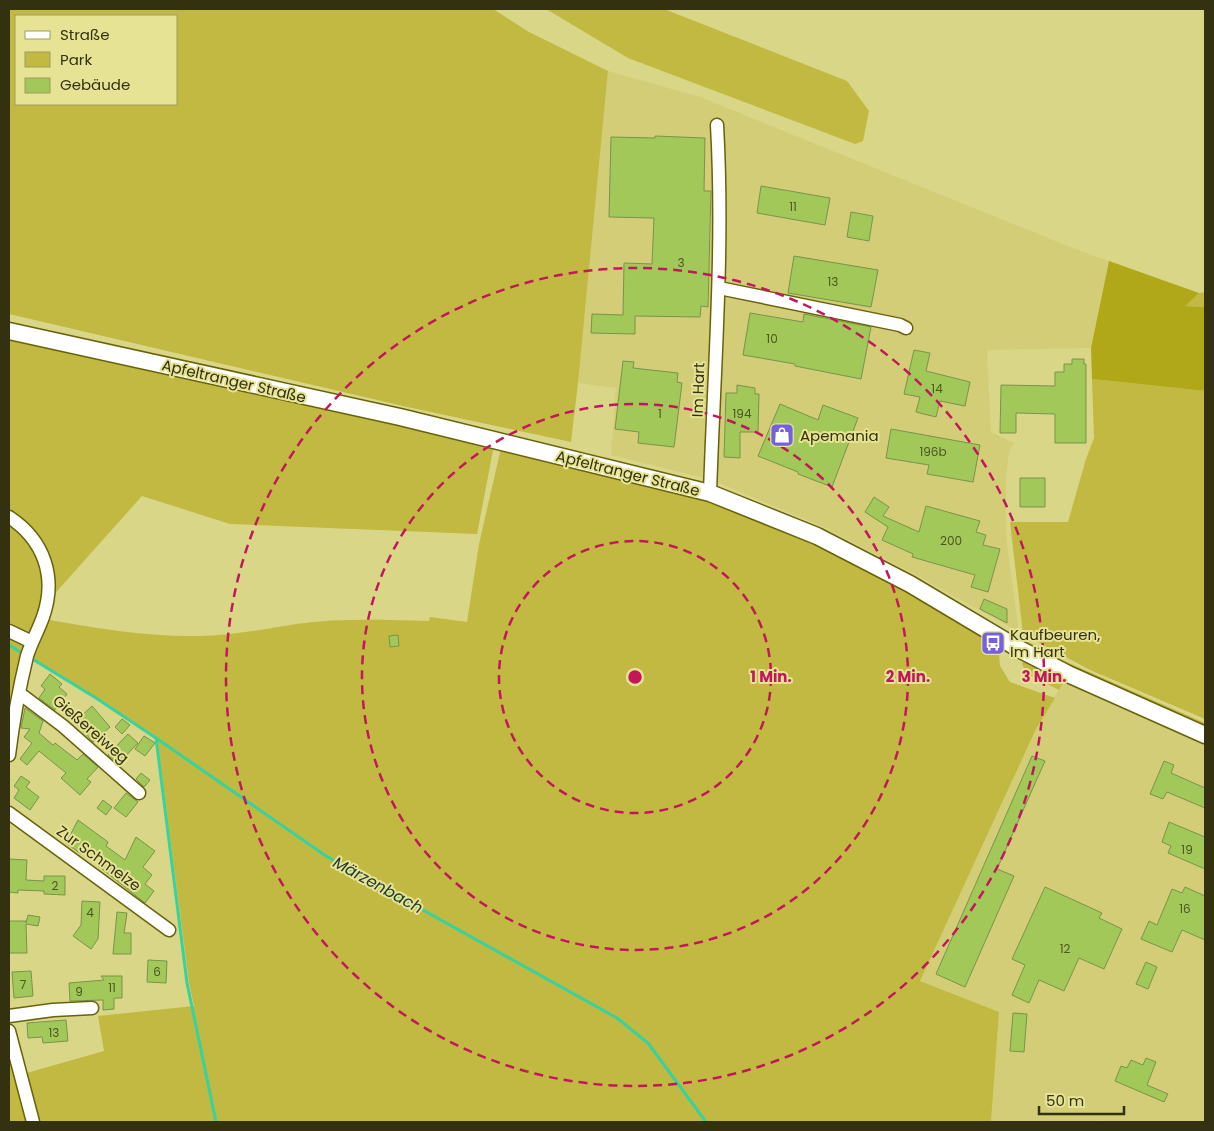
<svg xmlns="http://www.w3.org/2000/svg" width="1214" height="1131" viewBox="0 0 1214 1131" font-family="Poppins,sans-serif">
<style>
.built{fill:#d2cd76}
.green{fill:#c1b942;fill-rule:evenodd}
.forest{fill:#b0a819}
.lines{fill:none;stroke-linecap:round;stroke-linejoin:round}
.stream{stroke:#37d29e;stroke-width:3}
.building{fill:#a1c859;stroke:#7a934d}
.minor-casing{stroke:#68620a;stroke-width:15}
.tertiary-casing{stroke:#68620a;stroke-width:19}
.minor{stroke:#fff;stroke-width:12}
.tertiary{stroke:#fff;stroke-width:16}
.ring{fill:none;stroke:#c2185b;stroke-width:2.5;stroke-dasharray:9 6}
.labels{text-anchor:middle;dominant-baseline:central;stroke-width:4;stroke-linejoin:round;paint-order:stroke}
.number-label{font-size:12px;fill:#4e5722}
.street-label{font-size:15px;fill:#333110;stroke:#e7e394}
.poi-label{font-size:15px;fill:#333110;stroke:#e7e394;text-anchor:start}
.water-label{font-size:16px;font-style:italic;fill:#223a2f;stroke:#e7e394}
.centre{fill:#c2185b;stroke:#e7e394;stroke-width:2.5}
.ring-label{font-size:15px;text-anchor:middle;font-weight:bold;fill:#c2185b;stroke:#e7e394;stroke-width:4;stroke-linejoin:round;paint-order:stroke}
</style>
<rect width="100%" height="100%" fill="#dad687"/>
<path class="built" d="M608,71L700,97L1075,249L1109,261L1091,348L987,350L991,432L1014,443L1009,452L1006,476V522L1007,544L1019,632L916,575L823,527L712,480L611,455L616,388L578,383Z
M1065,679L1205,740V1122H1105L1099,1120L1097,1122H991L999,1012L920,981L1036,729Z"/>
<path class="green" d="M9,9H493L529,32L608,71L578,383L571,442L403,406L9,314ZM16,16H176V104H16Z
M546,9H664L847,81L869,111L863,141L855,144L628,58Z
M1205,292V307L1184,306L1199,293Z
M9,334L494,445L477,534L230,524L142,496L50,599L51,576L9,514Z
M1092,379L1205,391V719L1090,670L1023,634L1010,522H1068L1086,459L1094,438Z
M501,448L709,497L817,543L909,589L998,643L1000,666L1010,682L1055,698L1036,729L920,981L999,1012L991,1122H35L23,1074L104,1051L98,1016L194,1006L189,983L157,737L96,697L29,656L44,619C95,628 147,637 198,636C232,636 264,629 296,624C340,618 385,620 429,621L430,617L467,622L479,544Z
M9,520L16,525L41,558L45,599L30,638L9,629Z
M9,635L28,644L9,737Z
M1023,639L1060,659L1205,723V730L1023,646Z
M1025,657L1065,679L1059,690L1026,673L1022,664Z
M9,1041L31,1122H9Z"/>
<path class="forest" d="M1109,261L1199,293L1185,306L1205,307V391L1092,379L1091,348Z"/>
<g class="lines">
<path class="stream" d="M9,645L22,653
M34,660L96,698L156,738L326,856L617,1018L648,1043L706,1122
M156,738L187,983L216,1122"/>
</g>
<path class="building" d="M655,136L705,138L704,191H711L708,307L701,306L700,317L635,316V334L591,333L592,314L623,315L624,263L652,264L654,218L609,217L611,137L655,138Z
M761,186L830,198L825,225L757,213Z
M851,212L873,216L869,241L847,237Z
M794,256L878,270L871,307L788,293Z
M750,313L803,322L804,314L871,327L861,379L795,366V364L743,355Z
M914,350L930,353L926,371L970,382L965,406L940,401L936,417L916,412L920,397L904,394Z
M1072,359H1084V364H1086V443H1055V414L1016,413V433H1000L1001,385L1055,386V372H1064V364H1072Z
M623,361L634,362L633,368L678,373L677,382L682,383L674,447L638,443L639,432L615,429Z
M737,385L755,388V394H759L758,432H740V458L724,457L726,393H737Z
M780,404L818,420L823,405L858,418L832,487L798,474V472L758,456Z
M891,429L980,445L973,482L927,474L929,465L886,458Z
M1020,478H1045V507H1020Z
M874,497L889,507L883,516L919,532L926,506L980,521L976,532L986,535L983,545L1000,549L988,592L971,587L975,575L912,557L913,554L882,540L888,527L865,512Z
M984,599L1007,609V623L980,609Z
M398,635L399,646L390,647L389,636Z
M50,674L62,684L59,687L67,694L55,710L39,698L45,689L41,686Z
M92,706L110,727L93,742L75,722Z
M25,708L43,721L39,733L53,745L55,743L77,760L83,754L98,767L87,779L91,782L80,795L61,778L66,773L39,751L27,765L20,759L32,743L24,737L30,729L21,728Z
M122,719L130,725L122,734L115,727Z
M128,734L138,743L118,764L108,755Z
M144,736L155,743L145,756L135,749Z
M1032,756L1045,761L997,869L1014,876L965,987L936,974Z
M1164,761L1174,765L1171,773L1205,788V808L1167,792L1163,799L1150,794Z
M141,773L150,780L144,787L136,779Z
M21,776L30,782L26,787L39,797L30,810L14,798L19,790L14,786Z
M126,793L138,802L126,817L114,808Z
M103,800L112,807L106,815L97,808Z
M78,820L108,842L106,846L125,860L136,837L155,851L143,867L152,875L145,884L154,891L145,903L97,865L102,858L86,847L81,854L66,843Z
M1169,822L1205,837V869L1168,853L1171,846L1162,842Z
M9,859L27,860L26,880L44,881V876H65V895L44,894V891L18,890V893L9,892Z
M1045,887L1102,913L1099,918L1122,929L1104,969L1079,958L1064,991L1039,980L1029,1003L1012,995L1025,965L1012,959Z
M1185,887L1205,896V940L1182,930L1172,952L1141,939L1149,921L1157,925L1172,889L1182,893Z
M82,901L100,902L98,939L91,949L73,936L81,925Z
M117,912L127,913L124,933H131V954H113Z
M28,915L40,917L38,926L26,924L27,953H9V921H26V923Z
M148,960L167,961L166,983L147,982Z
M1146,962L1157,967L1148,989L1136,984Z
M31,971L33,996L14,998L12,972Z
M101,976H122V998H114V1009L103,1010V1000L70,1001L69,983L104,980Z
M1013,1013L1027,1014L1024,1052L1010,1051Z
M66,1020L68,1041L43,1043L42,1037L28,1038L27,1023Z
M1146,1058L1156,1062L1147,1085L1168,1094L1164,1102L1115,1081L1121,1066L1127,1068L1131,1060L1143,1065Z"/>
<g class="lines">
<g class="minor-casing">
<path id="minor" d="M719,288L900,325L906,328
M710,493C714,370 724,248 717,125
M9,517C44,540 57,577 43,617C38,631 31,643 27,656C19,689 13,722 9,755
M9,631L32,642
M19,693L63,726L139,793
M9,813L169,930
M9,1016L53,1010L92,1008
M9,1031L33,1122"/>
</g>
<g class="tertiary-casing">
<path id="tertiary" d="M9,331L400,417L710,493L817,536L910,584L1019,649L1068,674L1205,735"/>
</g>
<use href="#minor" class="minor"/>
<use href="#tertiary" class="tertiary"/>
</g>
<g class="ring">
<circle cx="635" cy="677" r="136"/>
<circle cx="635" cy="677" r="273"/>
<circle cx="635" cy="677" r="409"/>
</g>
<defs>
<g id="shop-square" transform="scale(1.25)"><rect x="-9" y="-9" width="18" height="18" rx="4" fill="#7362dc" stroke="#e7e394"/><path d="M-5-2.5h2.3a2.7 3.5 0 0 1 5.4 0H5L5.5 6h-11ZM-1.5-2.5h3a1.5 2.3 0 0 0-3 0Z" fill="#fff"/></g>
<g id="bus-square" transform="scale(1.25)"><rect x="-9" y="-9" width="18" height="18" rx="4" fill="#7362dc" stroke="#e7e394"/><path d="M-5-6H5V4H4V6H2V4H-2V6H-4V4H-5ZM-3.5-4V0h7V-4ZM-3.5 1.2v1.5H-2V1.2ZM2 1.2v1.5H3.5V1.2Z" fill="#fff"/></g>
</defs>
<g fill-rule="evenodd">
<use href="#shop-square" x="782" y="435"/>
<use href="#bus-square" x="993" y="643"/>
</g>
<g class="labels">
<g class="number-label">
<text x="793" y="206">11</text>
<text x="681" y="262">3</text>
<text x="833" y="281">13</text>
<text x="772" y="338">10</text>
<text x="937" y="388">14</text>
<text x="660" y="413">1</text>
<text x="742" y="413">194</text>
<text x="933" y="451">196b</text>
<text x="951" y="540">200</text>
<text x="1187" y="849">19</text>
<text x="55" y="885">2</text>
<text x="1185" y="908">16</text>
<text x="90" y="912">4</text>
<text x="1065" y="948">12</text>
<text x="157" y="971">6</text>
<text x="23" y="984">7</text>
<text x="112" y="987">11</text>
<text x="79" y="991">9</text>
<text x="54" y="1032">13</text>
</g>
<g class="street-label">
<text transform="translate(234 381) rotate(13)">Apfeltranger Straße</text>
<text transform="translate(698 390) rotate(-88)">Im Hart</text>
<text transform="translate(628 473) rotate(14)">Apfeltranger Straße</text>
<text transform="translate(91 729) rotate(41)">Gießereiweg</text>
<text transform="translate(99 858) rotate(36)">Zur Schmelze</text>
</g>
<g class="poi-label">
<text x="800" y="435">Apemania</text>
<text x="1010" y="634">Kaufbeuren,<tspan x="1010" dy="17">Im Hart</tspan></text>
</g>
<g class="water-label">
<text transform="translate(378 885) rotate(29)">Märzenbach</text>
</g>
</g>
<circle cx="635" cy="677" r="8" class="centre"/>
<g class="ring-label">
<text x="771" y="682">1 Min.</text>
<text x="908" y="682">2 Min.</text>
<text x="1044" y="682">3 Min.</text>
</g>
<rect width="1214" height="1131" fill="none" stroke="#333110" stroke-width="20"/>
<rect x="15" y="15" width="162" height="90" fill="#e7e394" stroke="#9f9c5f"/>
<rect x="25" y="31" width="25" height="8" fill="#ffffff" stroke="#9f9c5f"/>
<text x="60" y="40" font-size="15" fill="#333110">Straße</text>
<rect x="25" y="52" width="25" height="15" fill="#c1b942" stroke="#9f9c5f"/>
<text x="60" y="65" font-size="15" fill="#333110">Park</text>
<rect x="25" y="78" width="25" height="15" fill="#a1c859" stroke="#9f9c5f"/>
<text x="60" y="90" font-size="15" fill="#333110">Gebäude</text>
<path d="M1039 1106v8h85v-8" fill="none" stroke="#333110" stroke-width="2.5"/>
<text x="1046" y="1106" font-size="15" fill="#333110" stroke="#e7e394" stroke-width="4" paint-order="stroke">50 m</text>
</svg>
